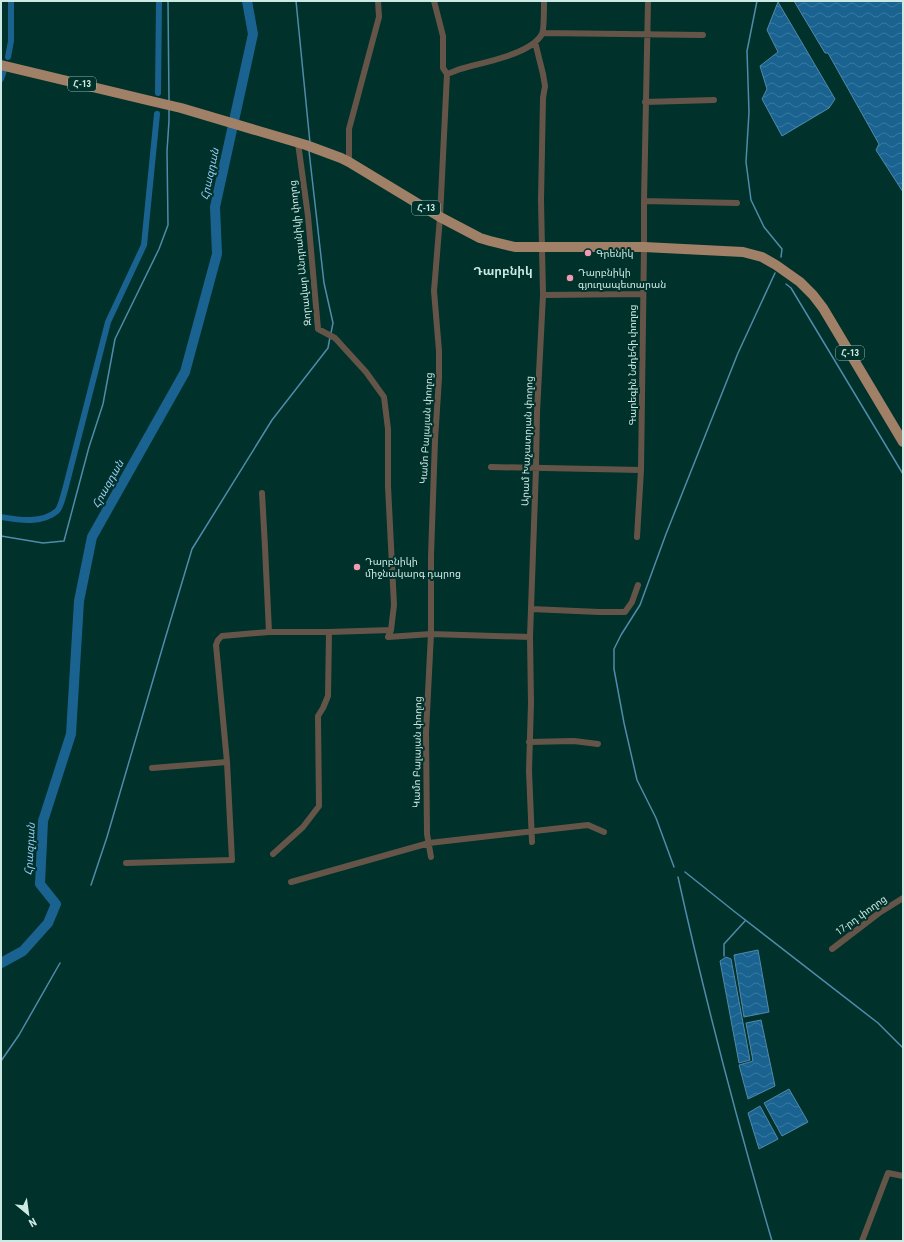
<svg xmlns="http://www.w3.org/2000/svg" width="904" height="1242" viewBox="0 0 904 1242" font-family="'Roboto Condensed','Noto Sans Armenian',sans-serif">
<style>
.water{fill:url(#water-waves);stroke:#4f8baa}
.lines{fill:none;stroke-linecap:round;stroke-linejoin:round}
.stream{stroke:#4f8baa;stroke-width:1.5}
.canal{stroke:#1a6391;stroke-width:6}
.river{stroke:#1a6391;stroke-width:10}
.minor{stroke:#655549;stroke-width:6}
.primary{stroke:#a08167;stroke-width:10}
.poi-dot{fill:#f19ab2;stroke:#00312b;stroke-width:1.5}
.labels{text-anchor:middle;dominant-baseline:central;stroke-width:4;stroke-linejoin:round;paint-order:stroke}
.shield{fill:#00312b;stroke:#8fb2ac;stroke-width:1}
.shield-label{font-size:9px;font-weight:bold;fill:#cce9e3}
.street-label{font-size:10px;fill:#cce9e3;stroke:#00312b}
.poi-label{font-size:10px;fill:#cce9e3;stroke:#00312b;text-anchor:start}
.water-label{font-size:11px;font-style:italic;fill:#96cbf3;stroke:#00312b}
.quarter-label{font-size:12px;font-weight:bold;fill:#cce9e3;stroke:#00312b}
</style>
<defs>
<pattern id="water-waves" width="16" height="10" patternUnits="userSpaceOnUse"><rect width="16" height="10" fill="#1a6391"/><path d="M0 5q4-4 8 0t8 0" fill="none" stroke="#3a79a0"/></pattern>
</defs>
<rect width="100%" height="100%" fill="#00312b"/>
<path class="water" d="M794,1H903V192L876,150L879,144L828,53H825Z
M778,2L835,99L829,108L782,136L762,99L767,89L760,66L778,52L767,30Z
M758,950L769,1012L744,1017L734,955Z
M726,957L731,959L750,1060L739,1063L720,961Z
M761,1020L775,1086L748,1099L739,1065L753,1061L746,1023Z
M789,1089L808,1122L782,1136L764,1103Z
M760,1106L778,1139L759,1149L748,1113Z"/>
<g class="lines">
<path class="stream" d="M168,1L169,101
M296,1L310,143
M757,1L747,51L749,112L746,162L751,200L764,227L782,249L781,257
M309,151L324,283L333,323L331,333
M786,284L791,288L903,474
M1,536L43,543L64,541L89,447L103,404L115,339L159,249L168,225L167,151L169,121V109
M674,867L656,818L637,780L624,723L614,669V649L621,635L640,605L666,534L738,353L775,273
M685,872L735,912L878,1023L903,1048
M678,877C705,999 737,1121 772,1241
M91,885L107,837L165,639L192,549L272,420L328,348L330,337
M724,956V944L745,921
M1,1061L19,1035L60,963"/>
<path class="canal" d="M8,57L11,41V1
M1,79L4,70
M158,93L159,1
M1,517C19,520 42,524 57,511C61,507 63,496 65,490L108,322L144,245L157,114"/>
<path class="river" d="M1,963L23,951L48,923L56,904L40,884L43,821L71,734L79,601L92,537L185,372L217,254L215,207L253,34L247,1"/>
<path class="minor" d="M543,33L703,35
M447,74C453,72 459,69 464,68C485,62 531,54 542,34C544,30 544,8 544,1
M645,102L714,100
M349,162V129L379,17L378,1
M644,201L737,203
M543,295L643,294
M491,467L641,470
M262,493L265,547L269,632
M637,537L641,470L644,247V201L648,1
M531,609L599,612H625L632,602L638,585
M391,630L388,637L431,634L530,637
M529,742L574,741L598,744
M152,768L227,762
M532,842L529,771L531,703L530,637L536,468L537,412L543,295L541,200L543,98L545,86L543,74L535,42
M273,854L303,827L319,806L318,716L323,708L328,696L329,632
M431,857L427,834L426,732L431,634V556L435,440L439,378V351L434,291L440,217L447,74L443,68V36L434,1
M126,863L232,860L227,762L216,645L218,640L222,636L269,632H329L391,630L394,605L388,486V429L384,397L366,372L335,338L318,329L308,216L298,143
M291,882L429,843L588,825L604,832
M832,949L879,913L903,898
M862,1241L888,1173L903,1176"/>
<path class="primary" d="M1,65L151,101L181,108L306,145L341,158L349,162L440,217L480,238L490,241L515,247H644L743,252L762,257L776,265L800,282L813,295L823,308L903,442"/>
</g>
<g class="poi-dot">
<circle cx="588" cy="253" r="4"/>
<circle cx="570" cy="278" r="4"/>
<circle cx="357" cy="567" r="4"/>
</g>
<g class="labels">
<g class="shield">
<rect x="68" y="77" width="28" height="14" rx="3"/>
<rect x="412" y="201" width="28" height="14" rx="3"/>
<rect x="836" y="346" width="28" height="14" rx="3"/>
</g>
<g class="shield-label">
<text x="82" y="84">Հ-13</text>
<text x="426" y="208">Հ-13</text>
<text x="850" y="353">Հ-13</text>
</g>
<g class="street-label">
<text transform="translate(300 253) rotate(-96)">Զորավար Անդրանիկի փողոց</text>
<text transform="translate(632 365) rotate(-90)">Գարեգին Նժդեհի փողոց</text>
<text transform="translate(426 428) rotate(-87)">Կամո Բալայան փողոց</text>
<text transform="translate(527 441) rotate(-88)">Արամ Խաչատրյան փողոց</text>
<text transform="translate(417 752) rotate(-89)">Կամո Բալայան փողոց</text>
<text transform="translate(861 915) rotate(-36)">17-րդ փողոց</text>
</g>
<g class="poi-label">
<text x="596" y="253">Գրենիկ</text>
<text x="578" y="272">Դարբնիկի<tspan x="578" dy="12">գյուղապետարան</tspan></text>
<text x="365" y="561">Դարբնիկի<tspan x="365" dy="12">միջնակարգ դպրոց</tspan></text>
</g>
<g class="water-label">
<text transform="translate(210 174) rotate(-78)">Հրազդան</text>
<text transform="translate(108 484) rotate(-61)">Հրազդան</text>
<text transform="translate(30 849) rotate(-87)">Հրազդան</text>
</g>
<g class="quarter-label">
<text x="503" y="271">Դարբնիկ</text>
</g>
</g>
<rect width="904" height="1242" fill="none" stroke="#cce9e3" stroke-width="4"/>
<g transform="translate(28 1214) rotate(151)" stroke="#00312b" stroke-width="3" paint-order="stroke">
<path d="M0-3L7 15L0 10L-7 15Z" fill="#cce9e3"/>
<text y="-6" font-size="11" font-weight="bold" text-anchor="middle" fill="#cce9e3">N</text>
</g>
</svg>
